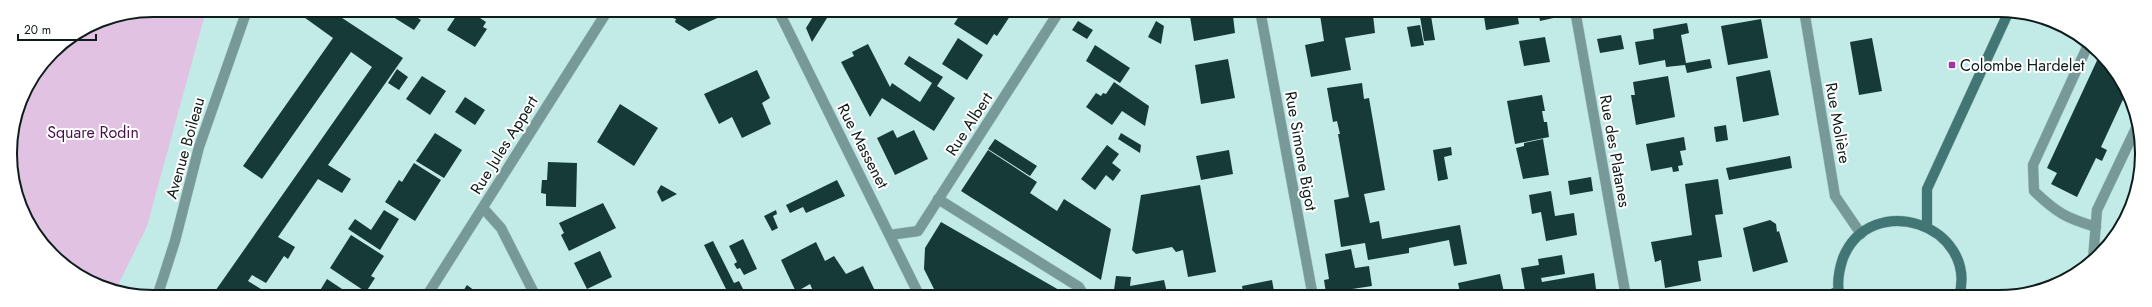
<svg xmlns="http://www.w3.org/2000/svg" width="2152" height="307" viewBox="0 0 2152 307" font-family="Jost,sans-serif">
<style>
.green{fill:#e1c2e2}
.building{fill:#163a38}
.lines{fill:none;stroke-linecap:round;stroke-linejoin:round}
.lane-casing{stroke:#a2c5c2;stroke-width:11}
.street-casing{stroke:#a2c5c2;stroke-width:11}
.secondary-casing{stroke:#a2c5c2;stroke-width:11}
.lane{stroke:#779997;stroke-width:10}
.street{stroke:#779997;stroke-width:10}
.secondary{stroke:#417674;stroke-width:10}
.poi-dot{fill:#9b39a1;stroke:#fff;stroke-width:1.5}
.labels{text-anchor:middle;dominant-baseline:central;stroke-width:4;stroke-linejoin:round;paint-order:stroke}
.poi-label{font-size:16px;fill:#0e1d1c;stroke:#fff;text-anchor:start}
.street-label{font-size:16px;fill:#0e1d1c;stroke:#fff}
.park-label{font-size:16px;fill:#4a124d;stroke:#fff}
.rim{fill:none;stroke:#0e1d1c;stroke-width:2}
</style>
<rect width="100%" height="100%" fill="#c2eae7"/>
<path class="green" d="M154,10H178L204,18L147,226L116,289L90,282L45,248L18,199L10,144L21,98L52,52L99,21Z"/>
<path class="building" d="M305,10H330L403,58L328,165L351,179L342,193L318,179L278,237L295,247L288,259L284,256L266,283L252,275L248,281L261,289L256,297H211L372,67L351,52L262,179L243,166L333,38L301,15Z
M382,10H406L421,20L414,30Z
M460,10H468L486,22L483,27L487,29L475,47L447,30Z
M664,10H725L726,14L689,31L675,22L676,19L663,15Z
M817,10H832L812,42L806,28Z
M963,10H1014L997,36L994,34L987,45L954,24Z
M1189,10H1225L1226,17L1233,16L1235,33L1194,41Z
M1328,10H1367L1373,15L1375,33L1345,38L1351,70L1311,77L1305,45L1324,41L1320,15L1328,14Z
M1419,10H1430L1435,40L1424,41Z
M1483,10H1521L1517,12L1519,24L1486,30Z
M1538,10H1561L1562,16L1540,21Z
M1671,10H1688L1689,11L1671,14Z
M1761,19L1768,58L1728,65L1721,26Z
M1078,21L1093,30L1087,39L1072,30Z
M1156,21L1164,26L1161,44L1148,37Z
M1687,23L1689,33L1681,35L1686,63L1710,59L1712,68L1687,73L1685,65L1666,67L1665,60L1639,65L1635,42L1654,39L1653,29Z
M1420,25L1424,45L1411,47L1407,27Z
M1621,35L1624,49L1600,53L1597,39Z
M1545,37L1550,62L1524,66L1519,41Z
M958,38L983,55L967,80L942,64Z
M1872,38L1882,91L1859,95L1850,42Z
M868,44L890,87L892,83L920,102L932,83L904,64L909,56L943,77L937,86L955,98L934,131L882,98L870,117L841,62L854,56L852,52Z
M1095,45L1130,68L1120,83L1086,61Z
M2100,54L2107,59L2126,93L2101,147L2107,150L2102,161L2096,158L2077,197L2051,184L2057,173L2047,168Z
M1228,59L1235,98L1201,104L1195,65Z
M397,69L408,77L399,90L388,83Z
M757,70L770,98L762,103L771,124L742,138L732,117L719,124L704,94Z
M1770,70L1779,115L1743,122L1736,77Z
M422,76L446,91L430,115L406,99Z
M1668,76L1675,117L1636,125L1631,95H1635L1633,82Z
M1114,82L1149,106L1145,126L1122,111L1112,125L1086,107L1096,93L1101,96L1103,93L1106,94Z
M1362,83L1364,99L1369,98L1385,190L1364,194L1370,223L1379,221L1382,239L1460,225L1467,264L1454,266L1449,240L1409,248V253L1368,260L1365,243L1341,247L1334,200L1349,197L1338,134H1340L1337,121L1333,122L1327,88Z
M1542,95L1545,111H1542L1544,122H1547L1549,137L1515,144L1507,101Z
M465,97L485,110L475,125L455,112Z
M620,104L658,128L634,166L597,142Z
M1726,125L1728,140L1716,142L1714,127Z
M893,130L897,138L914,130L928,159L895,175L877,138Z
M435,133L462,150L444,178L416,161Z
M1121,133L1141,145L1140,153L1118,139Z
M1684,137L1686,150L1680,151L1683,165L1678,166L1679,171L1673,172L1672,167L1651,171L1646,144Z
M995,139L1037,166L1030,176L988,149Z
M1543,139L1549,175L1523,179L1516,148L1524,146V143Z
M1107,145L1119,154L1112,163L1121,170L1113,181L1106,175L1095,190L1081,179Z
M1451,147L1452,155L1444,157L1448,179L1438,181L1433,150Z
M988,150L1037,182L1030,193L1057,211L1064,199L1111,229L1101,280L961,191Z
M1229,150L1233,174L1201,180L1196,156Z
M1790,156L1792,168L1729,180L1726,168Z
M548,162L577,163L576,207L546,206V194L541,193L542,180H547Z
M414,163L441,180L415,221L385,202L399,180L402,182Z
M1591,177L1593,191L1570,195L1568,181Z
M1718,179L1723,214L1715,215L1722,257L1698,261L1701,281L1665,288L1661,260L1655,262L1651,242L1692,235L1685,184Z
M837,180L845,196L806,213L803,207L790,213L786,205Z
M661,185L677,194L662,202L657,192Z
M1200,185L1216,272L1188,277L1183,250L1176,252L1172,247L1136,254L1132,250L1141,195Z
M1551,191L1555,216L1574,213L1577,235L1546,241L1541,212L1532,214L1529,195Z
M603,203L616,228L569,251L561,235L564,233L559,223Z
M384,210L399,219L380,250L348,229L355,219L371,230Z
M776,210L777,214L773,216L778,228L772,231L764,216Z
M1770,220L1776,224L1777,232L1779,231L1788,262L1753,272L1743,228Z
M941,222L1066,294L1067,297H938L924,269L925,248Z
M351,235L384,256L371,276L375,278L366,292L330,268Z
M743,239L757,269L744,275L740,268L737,269L734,264L737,262L729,246Z
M713,241L734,283L739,281L747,297H730L704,245Z
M816,242L825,261L834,256L846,274L863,266L878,297H801L813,291L810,284L796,292L781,260Z
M1351,249L1355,268L1369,266L1372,286L1326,293L1324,280L1329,279L1325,254Z
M600,251L612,277L587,289L574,263Z
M1562,255L1565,274L1541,278L1542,282L1594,273L1597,297H1526L1521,268L1539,265L1538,259Z
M1500,274L1505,297H1461L1458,283Z
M1116,276L1131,277L1130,286L1164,280L1168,297H1113Z
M327,279L354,297H316Z
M1272,280L1275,297H1244L1242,286Z
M467,285L475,291L484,297H459Z
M654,289L656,293L661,294L662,297H639Z"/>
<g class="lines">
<g class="lane-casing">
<path id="lane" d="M2088,45L2033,165L2034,191C2057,213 2066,218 2096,227
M938,199L1079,287L1085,297
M2093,260L2097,210L2137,126"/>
</g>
<g class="street-casing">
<path id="street" d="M778,10L920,297
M1260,10L1313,297
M1575,10L1626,297
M1804,10L1835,196L1861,234
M483,208L501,228L536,297
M890,235L918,231L1060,10
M157,297L175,241L199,147L247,10
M426,297L608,10"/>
</g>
<g class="secondary-casing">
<path id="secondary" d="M1927,227V189L2009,11
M1827,297L1838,291
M1840,297C1836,284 1839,270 1843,258C1871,189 1979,225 1959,297"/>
</g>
<use href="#lane" class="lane"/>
<use href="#street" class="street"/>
<use href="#secondary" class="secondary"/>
</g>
<rect class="poi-dot" x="1948" y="61" width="8" height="8" rx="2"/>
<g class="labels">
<g class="poi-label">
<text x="1960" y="65">Colombe Hardelet</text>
</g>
<g class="street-label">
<text transform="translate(1838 123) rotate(80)">Rue Molière</text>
<text transform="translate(969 124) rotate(-57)">Rue Albert</text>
<text transform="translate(504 145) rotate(-58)">Rue Jules Appert</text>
<text transform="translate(863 146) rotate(63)">Rue Massenet</text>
<text transform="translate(185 148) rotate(-74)">Avenue Boileau</text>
<text transform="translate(1301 151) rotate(80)">Rue Simone Bigot</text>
<text transform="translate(1615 151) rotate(80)">Rue des Platanes</text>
</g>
<g class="park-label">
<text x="93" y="132">Square Rodin</text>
</g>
</g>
<path d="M0 0H2152V307H0ZM153 17H1999A136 136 0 0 1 2135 153V154A136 136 0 0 1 1999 290H153A136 136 0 0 1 17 154V153A136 136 0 0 1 153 17Z" fill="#fff" fill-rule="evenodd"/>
<path class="rim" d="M153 17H1999A136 136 0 0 1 2135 153V154A136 136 0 0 1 1999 290H153A136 136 0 0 1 17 154V153A136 136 0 0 1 153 17Z"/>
<path d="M18 34v6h78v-6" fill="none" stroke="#0e1d1c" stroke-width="2"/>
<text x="24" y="34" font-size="12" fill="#0e1d1c" stroke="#ffffff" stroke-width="3" paint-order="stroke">20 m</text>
</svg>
